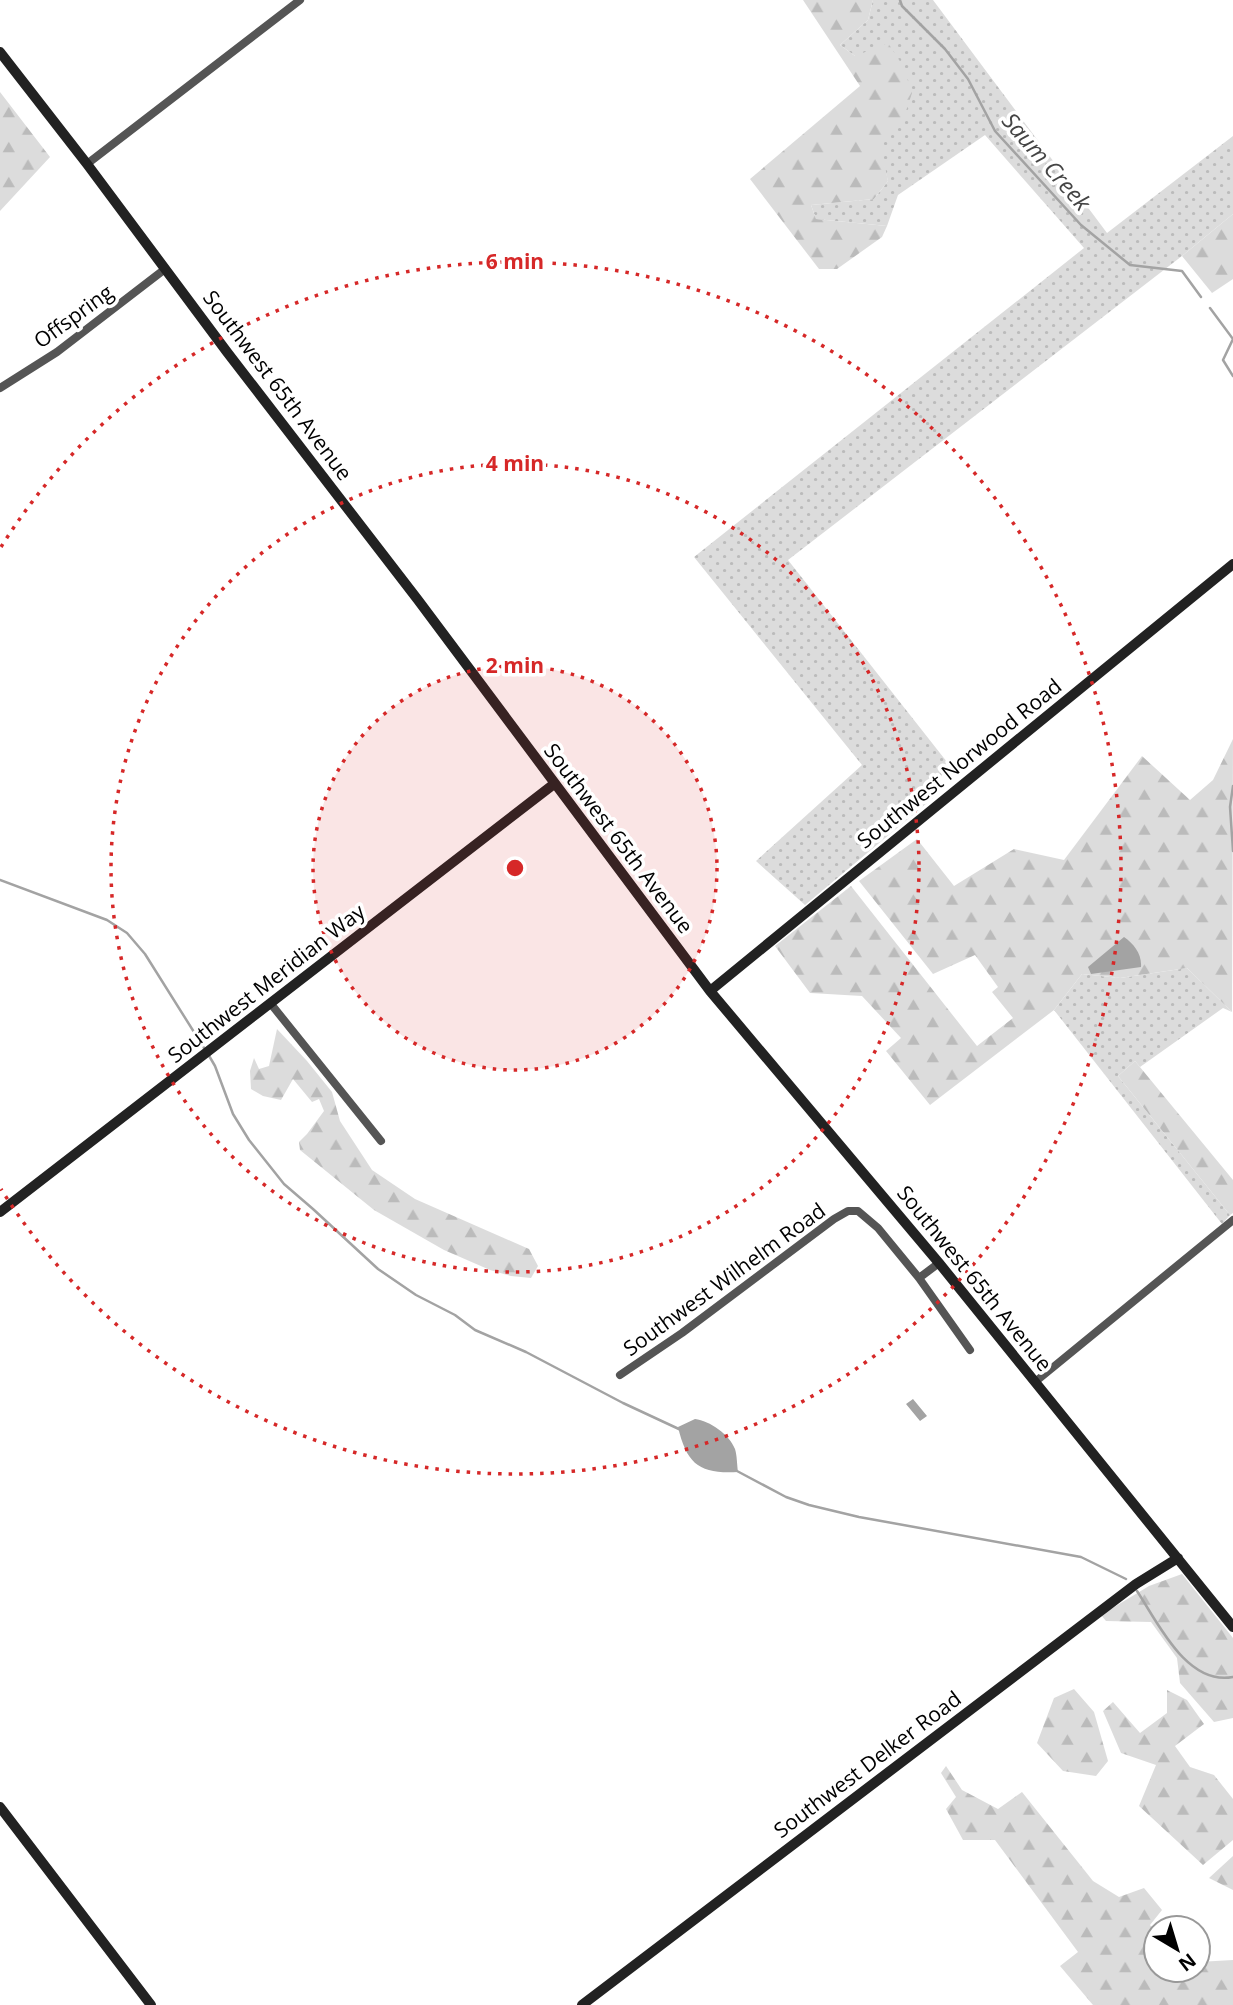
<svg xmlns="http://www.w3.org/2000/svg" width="1233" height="2005" viewBox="0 0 1233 2005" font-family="'Open Sans',sans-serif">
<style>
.grass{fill:url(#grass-dots)}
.forest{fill:url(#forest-firs)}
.water{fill:#a3a3a3}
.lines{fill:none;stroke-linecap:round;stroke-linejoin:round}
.stream{stroke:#a3a3a3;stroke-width:2.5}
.street{stroke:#555;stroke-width:8}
.secondary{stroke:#222;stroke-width:10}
.ring{fill:none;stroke:#d62828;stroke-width:3.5;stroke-dasharray:3.5 7}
.labels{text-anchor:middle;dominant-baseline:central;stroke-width:7;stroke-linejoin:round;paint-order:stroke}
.street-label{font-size:21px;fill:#000;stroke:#fff}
.water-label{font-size:23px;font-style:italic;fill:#444;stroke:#fff}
.centre{fill:#d62828;stroke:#fff;stroke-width:3.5}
.ring-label{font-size:21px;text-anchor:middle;font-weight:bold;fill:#d62828;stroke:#fff;stroke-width:7;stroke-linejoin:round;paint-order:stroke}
</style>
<defs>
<pattern id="grass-dots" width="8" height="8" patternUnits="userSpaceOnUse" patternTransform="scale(1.75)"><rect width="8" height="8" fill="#dcdcdc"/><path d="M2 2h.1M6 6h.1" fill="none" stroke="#bbb" stroke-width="1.8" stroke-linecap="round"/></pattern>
<pattern id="forest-firs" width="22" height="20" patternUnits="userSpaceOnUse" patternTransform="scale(1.75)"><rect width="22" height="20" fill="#dcdcdc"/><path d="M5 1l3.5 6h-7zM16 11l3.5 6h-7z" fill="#bbb"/></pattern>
</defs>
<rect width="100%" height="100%" fill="#fff"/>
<path class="grass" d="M873,0H933L1107,233L1233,136V214L1182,256L788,560L947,762L933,798L805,905L756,861L862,765L694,557L1084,248L985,135L898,195L887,226L816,219L811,205L874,199L888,181L855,56L840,45L868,20Z
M1187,968L1232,1012L1223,1008L1140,1067L1135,1061L1118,1076L1230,1215L1222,1224L1054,1010L1082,974L1120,978Z"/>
<path class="forest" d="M803,0H873L868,20L840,45L855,56L888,43L903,66L912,93L901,126L879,139L888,181L874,199L811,205L816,219L887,226L882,237L837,269H819L750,179L860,86Z
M0,92L50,157L0,211Z
M1233,214V279L1212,293L1182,256Z
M1233,739L1232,1012L1187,968L1120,978L1082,974L1054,1010L930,1105L886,1051L901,1038L862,996L810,993L775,946L851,886L977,1046L1013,1018L992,992L998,987L975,955L933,974L859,881L917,839L954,886L1014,849L1064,860L1142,756L1190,800L1213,780Z
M277,1029L307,1061L332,1092L340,1121L372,1170L415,1199L529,1249L538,1266L531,1278L511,1276L490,1270L444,1250L374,1210L300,1150L299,1142L307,1134L324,1111L319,1099L312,1102L293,1079L281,1100L263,1096L251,1089L250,1071L254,1058L259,1069L269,1066Z
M1135,1061L1233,1180V1213L1230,1215L1118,1076Z
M1182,1574L1233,1638V1718L1214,1722L1180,1683L1177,1658L1151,1622L1106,1621L1101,1615L1149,1586Z
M1074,1689L1094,1712L1108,1761L1096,1776L1063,1771L1037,1743L1054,1698Z
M1167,1690L1187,1700L1204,1724L1175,1746L1190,1767L1214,1775L1233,1799V1840L1203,1865L1139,1806L1156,1765L1121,1753L1103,1711L1113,1702L1140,1733L1167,1713Z
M946,1766L962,1790L998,1809L1022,1792L1093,1881L1119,1897L1144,1888L1162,1910L1150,1925L1156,1933V1970H1198V1962L1233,1960V2005H1093L1060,1966L1078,1952L995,1840H963L946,1809L956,1797L941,1773Z
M1233,1856V1890L1209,1878Z"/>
<path class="water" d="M1124,937C1134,944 1142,954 1141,967L1091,974L1088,967Z
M913,1399L927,1416L920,1421L906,1404Z
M695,1419C710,1421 729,1434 735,1449C737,1455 737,1465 738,1472C700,1474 687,1465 678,1427Z"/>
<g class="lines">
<path class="stream" d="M900,0L902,6L945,49L968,79L995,131L1081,225L1130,265L1182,271L1201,297
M1210,308L1233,339L1223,360L1233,376
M1233,786L1230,807L1233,851
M0,880L107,920L127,933L145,954L204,1048
M208,1054L215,1066L233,1114L249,1140L284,1184L313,1209L378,1269L416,1295L455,1315L475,1330L526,1352L623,1403L681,1430
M737,1471L786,1497L809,1505L859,1517L1081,1557L1126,1579
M1137,1591C1158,1623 1187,1686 1233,1677"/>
<path class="street" d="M87,164L300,0
M0,388L57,352L165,269
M271,1004L381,1141
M919,1278L939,1263
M620,1375L682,1333L834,1219L848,1211H858L878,1228L919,1278L970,1350
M1035,1382L1233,1220"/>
<path class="secondary" d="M0,52L87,164L227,352L418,600L710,991L939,1263L1233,1627
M710,991L1233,564
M0,1212L554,784
M0,1807L151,2005
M582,2005L1136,1584L1178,1558"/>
</g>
<circle cx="515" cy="868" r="202" fill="#d62828" fill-opacity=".12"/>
<g class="ring">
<circle cx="515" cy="868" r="202"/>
<circle cx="515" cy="868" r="404"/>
<path d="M1 547A606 606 0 1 1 1 1189"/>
</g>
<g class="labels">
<g class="street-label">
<text transform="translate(73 316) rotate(-36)">Offspring</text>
<text transform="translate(278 385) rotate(53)">Southwest 65th Avenue</text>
<text transform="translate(959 763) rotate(-39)">Southwest Norwood Road</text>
<text transform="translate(619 838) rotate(53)">Southwest 65th Avenue</text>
<text transform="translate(266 983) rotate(-38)">Southwest Meridian Way</text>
<text transform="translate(975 1278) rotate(51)">Southwest 65th Avenue</text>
<text transform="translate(724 1279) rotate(-36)">Southwest Wilhelm Road</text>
<text transform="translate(867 1764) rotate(-37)">Southwest Delker Road</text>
</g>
<g class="water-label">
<text transform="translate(1047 161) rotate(49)">Saum Creek</text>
</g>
</g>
<circle cx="515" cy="868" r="10" class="centre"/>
<g class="ring-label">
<text x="515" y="269">6 min</text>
<text x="515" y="471">4 min</text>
<text x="515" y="673">2 min</text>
</g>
<g transform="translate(1177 1949) rotate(142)"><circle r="33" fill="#ffffff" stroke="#999999" stroke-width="2"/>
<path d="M0-5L12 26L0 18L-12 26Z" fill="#000000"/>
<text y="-10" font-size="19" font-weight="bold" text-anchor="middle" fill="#000000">N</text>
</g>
</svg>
